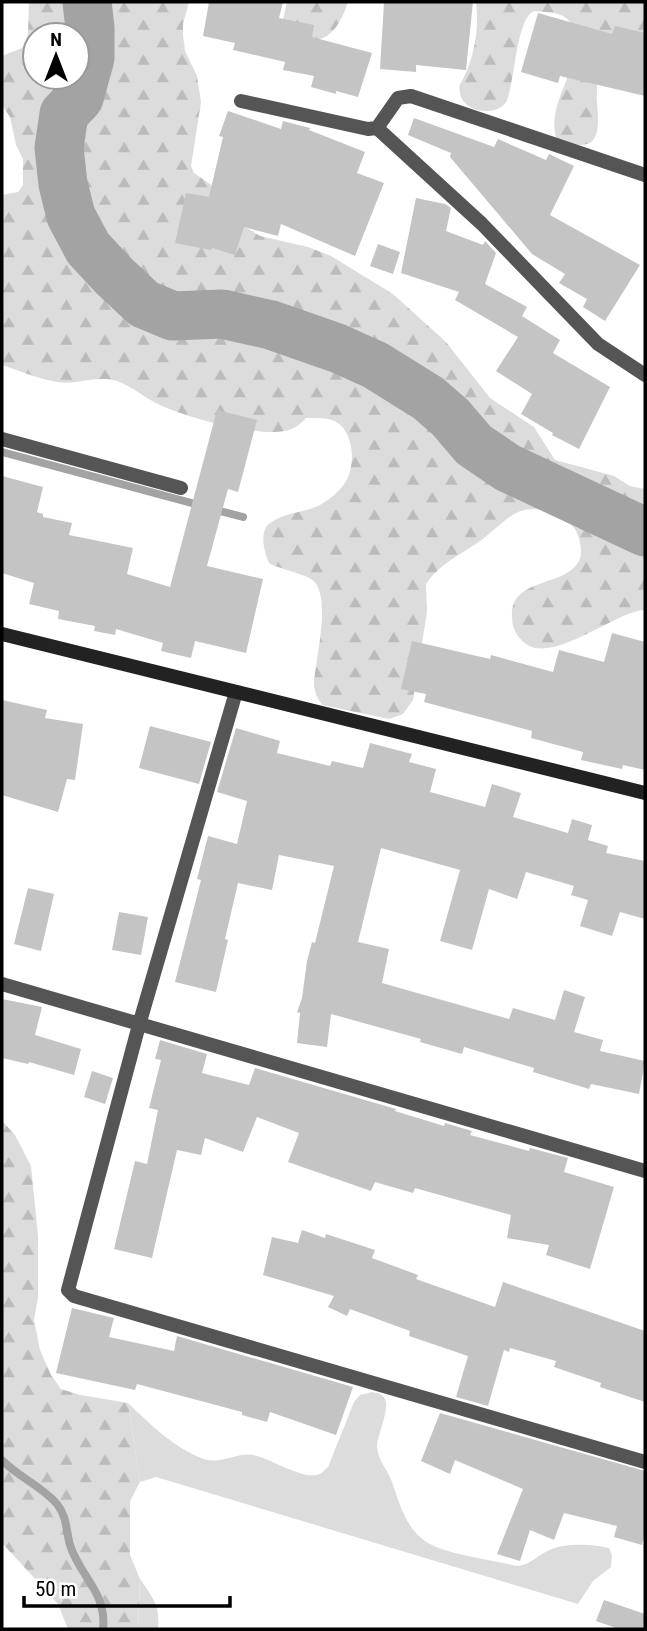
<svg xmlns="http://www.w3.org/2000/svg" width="647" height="1631" viewBox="0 0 647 1631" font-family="'Roboto Condensed',sans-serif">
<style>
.grass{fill:#dcdcdc}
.forest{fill:url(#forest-firs);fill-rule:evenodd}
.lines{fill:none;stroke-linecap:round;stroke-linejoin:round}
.stream{stroke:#a3a3a3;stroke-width:8}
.river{stroke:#a3a3a3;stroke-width:49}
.building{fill:#c4c4c4}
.street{stroke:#555;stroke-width:14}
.secondary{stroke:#222;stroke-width:14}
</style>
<defs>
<pattern id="forest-firs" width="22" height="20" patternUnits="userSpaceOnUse" patternTransform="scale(1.75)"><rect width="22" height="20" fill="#dcdcdc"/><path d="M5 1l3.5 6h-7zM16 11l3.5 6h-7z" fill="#bbb"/></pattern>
</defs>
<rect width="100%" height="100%" fill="#fff"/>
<path class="grass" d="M372,1392C377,1393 383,1394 385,1399C390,1410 377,1435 377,1447C378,1461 388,1470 392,1482C400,1505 407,1533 432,1545C452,1555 493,1560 516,1566C530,1566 538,1554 552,1549C567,1543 593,1544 609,1548L612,1555L611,1567L593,1581L578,1604L156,1477L140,1482L128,1403C150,1424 172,1446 201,1458C221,1466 235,1452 253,1455C271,1458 303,1481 320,1474C323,1473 325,1469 328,1467L354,1402L360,1395Z
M140,1579C153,1598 160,1605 158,1629H138Z"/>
<path class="forest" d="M29,2H189L183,24V35L185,51L197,76L201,102L191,166L194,173L213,186L236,219L247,228L260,236L308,247L331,256L393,294L446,342L490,398L534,427L555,460L614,476L630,486L645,489V610C616,611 554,664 526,644C517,637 512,629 512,617C510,578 561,587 577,564C583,557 581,547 579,538C573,515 539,503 518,512C505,518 495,530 484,538C463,554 441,562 426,584L427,612L413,700L403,714L389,719L322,705L316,695L314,686C314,662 334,594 311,579C305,575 279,568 270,564C264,554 259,532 269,524C283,512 305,513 320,505C327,501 336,494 341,488C356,473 356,436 338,423C330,417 316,418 306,418C300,425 293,430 284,431C255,437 180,416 154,402C141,395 131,386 117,381C97,375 78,385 58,382C39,379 20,371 2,365L4,296L2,289V195L18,192L23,185V159L16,145L10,117L2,105V56L22,48L28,34ZM35,35H77V77H35Z
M287,2H348C341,23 329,48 301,37C294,34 288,28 282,24Z
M476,2H645V50H635L599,69C598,79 596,92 597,102C600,138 598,154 557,140C542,102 594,55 570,22C564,14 555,13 546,12C542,12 539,11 535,11C516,15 515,86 506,102C498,115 473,113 464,102C460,97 460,92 459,86C473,64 480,29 476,2Z
M2,1121L15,1135L31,1166L38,1236V1297L34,1320L40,1350L51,1375L61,1389L80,1395L128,1403L140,1482L130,1501V1555L140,1579L138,1629H68L58,1604L2,1543Z"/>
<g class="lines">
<path class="stream" d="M2,452L199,505
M212,509L243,517
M2,1460C18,1477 42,1486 57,1504C67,1516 66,1531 70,1545C80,1577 107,1592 103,1629"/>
<path class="river" d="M87,2L90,28V58L79,98L64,114L59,148L63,184L71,216L88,248L114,276L144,304L173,316L222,314L271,325L337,348L375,365L428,398L450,417L474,445L508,468L645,532"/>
</g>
<path class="building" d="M209,2H283L279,18L314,25L312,37L372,53L358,97L336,91V94L311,87L314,76L283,70L285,62L233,50L235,43L203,36Z
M384,2H473L466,70L416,65V72L380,69Z
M538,13L612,34L615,26L645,33V96L560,76L558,83L521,72Z
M228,111L281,129L283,121L310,128L309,130L365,152L357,173L384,183L355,256L281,224L278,236L244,227L235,255L212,248L211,250L175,243L186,193L209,197L223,137L219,136Z
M414,118L494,147L498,139L546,160L549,154L574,166L550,215L640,265L605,321L583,307L587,299L559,283L565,274L532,254L450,157L451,153L408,135Z
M416,198L445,204L451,208L446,231L483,245L485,241L496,253L485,284L527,307L522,316L560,340L553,353L610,387L579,449L552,435L553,433L521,414L532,394L496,371L518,337L455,300L459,292L401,273Z
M378,244L400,252L393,274L370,266Z
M217,410L257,420L238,492L228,489L207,566L263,579L246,653L195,641L191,658L161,651L163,643L116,629L115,635L94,631L95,626L58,619L59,611L29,604L34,583L2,573V476L43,487L37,512L43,514V517L72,523L69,535L133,548L127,574L170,587Z
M612,633L645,642V770L623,765L622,769L581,760L583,752L531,738L532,731L424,702L426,694L401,689L412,641L490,659L491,655L553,672L559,650L604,662Z
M2,700L47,710L45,718L83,724L75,780L67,779L58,812L2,795Z
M150,726L211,742L199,784L139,768Z
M236,728L280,741L277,753L330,766L332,761L363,768L370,743L412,754L409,762L436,769L430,792L485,807L492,784L521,793L513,817L568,833L572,819L592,825L588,840L608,846L606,853L645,861V919L620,912L612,936L580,926L588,900L571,895L574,886L526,872L517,899L489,889L472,950L440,941L460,870L381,848L358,942L389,949L382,983L509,1019L513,1008L555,1020L564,990L585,997L574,1032L603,1040L600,1051L645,1061L639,1094L591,1084L589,1089L533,1072L534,1068L464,1047L462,1054L420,1042L421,1039L331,1014L327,1047L297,1043L300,1013L297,1012L302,998L307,961L312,942L315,943L334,866L279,855L272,890L238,883L225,939L228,940L216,992L175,982L201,880L197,879L208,836L237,844L247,801L217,792Z
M28,888L54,894L41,951L14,944Z
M119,912L148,917L141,955L112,950Z
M2,999L42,1007L35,1035L81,1049L74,1075L29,1062L28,1064L2,1058Z
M160,1040L207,1054L202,1073L249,1085L255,1068L396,1109L395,1111L444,1126L445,1123L472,1131L470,1135L529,1151L530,1148L568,1158L564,1172L614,1187L590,1269L546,1255L549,1245L507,1238L511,1215L415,1188L413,1193L375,1182L371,1191L288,1162L299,1133L257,1117L243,1152L205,1138L201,1155L177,1150L152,1258L114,1249L135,1161L147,1164L158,1110L149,1108L161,1060L155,1059Z
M92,1071L113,1078L105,1104L84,1097Z
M302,1230L325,1238L326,1234L375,1250L372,1258L418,1275L416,1279L495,1307L503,1282L645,1331V1402L600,1387L601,1383L554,1367L556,1361L510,1348L509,1352L504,1350L488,1406L456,1397L468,1356L409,1336L410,1331L350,1309L347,1316L328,1307L334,1296L263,1275L272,1237L298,1243Z
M72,1308L114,1318L109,1337L174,1351L177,1336L353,1387L336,1435L270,1412L267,1422L242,1415V1412L137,1384L135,1390L56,1373Z
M440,1413L645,1471V1533L642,1545L614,1537L617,1526L564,1513L554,1540L530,1530L520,1561L497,1554L523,1489L455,1460L450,1474L421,1461Z
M604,1600L645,1614V1629H619L596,1621Z"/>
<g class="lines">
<path class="street" d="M241,101L368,129L377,128L482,224L598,344L645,375
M377,128L398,98L411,96L645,175
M2,439L181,488
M236,692L139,1025L68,1290L74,1296L645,1462
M2,984L645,1171"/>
<path class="secondary" d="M2,634L645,793"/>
</g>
<rect width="647" height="1631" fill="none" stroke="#000000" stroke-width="7"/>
<g transform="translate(56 56)"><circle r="33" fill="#ffffff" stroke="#999999" stroke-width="2"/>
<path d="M0-5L12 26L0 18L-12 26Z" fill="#000000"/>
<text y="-10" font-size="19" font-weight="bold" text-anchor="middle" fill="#000000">N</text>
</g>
<path d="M24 1596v10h206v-10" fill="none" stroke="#000000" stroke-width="3.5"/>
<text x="35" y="1596" font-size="21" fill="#000000" stroke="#ffffff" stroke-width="5" paint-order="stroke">50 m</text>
</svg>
